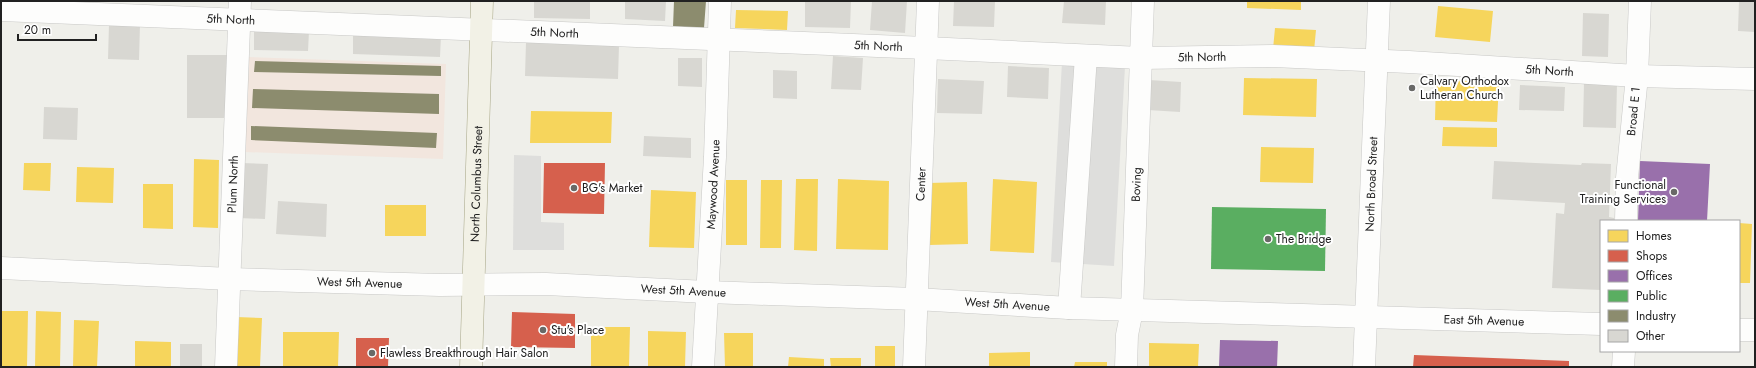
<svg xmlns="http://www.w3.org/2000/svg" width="1756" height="368" viewBox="0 0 1756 368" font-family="Jost,sans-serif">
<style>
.commercial{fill:#f2e6de}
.parking{fill:#dededc}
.homes{fill:#f6d55c}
.shops{fill:#d6604d}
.offices{fill:#9970ab}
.public{fill:#5aae61}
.industry{fill:#8c8c6e}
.building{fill:#d8d7d2}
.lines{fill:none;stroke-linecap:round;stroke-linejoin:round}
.minor-casing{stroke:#c8c8c6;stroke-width:23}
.major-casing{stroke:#a6a585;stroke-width:23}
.minor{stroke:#fdfdfc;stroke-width:22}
.major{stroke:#f2f1e6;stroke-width:22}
.poi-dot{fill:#696967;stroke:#fff;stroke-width:1.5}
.labels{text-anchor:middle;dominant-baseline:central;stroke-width:4;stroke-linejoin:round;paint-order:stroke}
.street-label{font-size:12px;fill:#212121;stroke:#fff}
.poi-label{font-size:12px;fill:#212121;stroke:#fff;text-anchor:start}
</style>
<rect width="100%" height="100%" fill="#efefea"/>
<path class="commercial" d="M247,57L446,64L443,159L244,152Z"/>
<path class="parking" d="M1062,62L1125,66L1114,266L1051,262Z
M514,155L541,156V222L564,223V250H513Z"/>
<path class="homes" d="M1247,1H1301V10L1247,8Z
M1438,6L1493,11L1490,42L1435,37Z
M736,10L788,11L787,30L735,28Z
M1275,28L1316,30L1314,51L1273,49Z
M1244,78L1317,79L1316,117L1243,115Z
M1436,80L1499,82L1497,122L1435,120Z
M531,111L612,112L611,143H530Z
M1443,127L1497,128V147L1442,146Z
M1261,147L1314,148L1313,183L1260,182Z
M194,159L219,160L218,228L193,227Z
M24,163H51L50,191L23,190Z
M77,167L114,168L113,203L76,202Z
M796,179H818L817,251L794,250Z
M838,179L889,181L888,250L836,249Z
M993,179L1037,182L1034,253L990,251Z
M726,180H747V245H726Z
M761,180H782L781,248H760Z
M967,182L968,244L929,245L928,183Z
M143,184H173V229L143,228Z
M651,190L696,192L694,248L649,247Z
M385,205H426V236H385Z
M1739,223L1752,224L1750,283H1739Z
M1,311H28L27,367H1Z
M36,311L61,312L60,367H35Z
M236,317L262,318L260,367H234Z
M74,320L99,321L97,367H73Z
M591,327H630L629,367H591Z
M648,331L686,332L685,367H648Z
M283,332H339L338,367H283Z
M724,333H753V367H725Z
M135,341L171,342V367H135Z
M1149,343L1199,344L1198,367H1149Z
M875,346H895V367H875Z
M1030,352V367H989V353Z
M789,357L824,359V367H788Z
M830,358H861V367H831Z
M1075,362H1107V367H1074Z"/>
<path class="shops" d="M544,163H605L604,214L543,213Z
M512,312L575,314V348L511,347Z
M356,338H389L388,367H356Z
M1414,355L1569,361V367H1413Z"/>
<path class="offices" d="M1640,161L1710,164L1707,221H1638Z
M1220,340L1278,341L1277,367H1219Z"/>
<path class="public" d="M1212,207L1326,209L1325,271L1211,269Z"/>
<path class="industry" d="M674,1H706L704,28L673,27Z
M255,61L441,66V76L254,72Z
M253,89L439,94V114L252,108Z
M251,126L437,133L436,148L251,140Z"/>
<path class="building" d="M534,1H590V19L534,18Z
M625,1H666L665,21L625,19Z
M805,1H851L850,28L805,27Z
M872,1H907L905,33L870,30Z
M954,1H995L994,27L953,26Z
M1064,1H1106L1105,25L1062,23Z
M1739,1H1755V32L1738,31Z
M1583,13L1609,14L1608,57L1582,56Z
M109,24H140L139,60L108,59Z
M254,29L309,31L308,51L254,50Z
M353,33L441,35L440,57L353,54Z
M526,42L619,45L618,79L525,76Z
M187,55H227L226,118H187Z
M833,56L863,58L861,90L831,89Z
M678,58H702V87L678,86Z
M1008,66L1049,68L1048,99L1007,97Z
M773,70L797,71V99L773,98Z
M938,79L984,81L982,114L937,113Z
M1149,80L1181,82L1180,112L1148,110Z
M1584,82L1617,83L1616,128L1583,127Z
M1520,85L1565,87L1564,111L1519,110Z
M44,107L78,108L77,140L43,139Z
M644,136L691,138V158L643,156Z
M1494,161L1581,165L1582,163L1611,164L1609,217L1614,218V221H1601V290L1552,288L1556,213L1564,214L1565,203L1492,199Z
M241,163L268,164L265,219L239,218Z
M278,201L327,204L326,237L276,234Z
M180,344H202V367H180Z"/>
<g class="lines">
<g class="minor-casing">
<g id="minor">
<path id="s1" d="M1,10L926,48L1141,58L1273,56L1409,62L1637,76L1755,79"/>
<path id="s2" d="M1626,221L1627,178L1637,76L1640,1"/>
<path id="s3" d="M1,268L230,279L440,285L546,284L707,292L916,299L1069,308L1601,324"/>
<path d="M1069,308L1086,56"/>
<path d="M1739,330H1755"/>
<path id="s4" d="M226,367L240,1"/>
<path id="s5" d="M703,367L715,157L720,1"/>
<path id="s6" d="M914,367L928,1"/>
<path id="s7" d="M1126,367L1127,335L1132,310L1143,1"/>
<path id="s8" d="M1364,367L1379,1"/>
<path d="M1623,367L1624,351"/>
</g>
</g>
<g class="major-casing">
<g id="major">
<path id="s9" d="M471,367L482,1"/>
</g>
</g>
<use href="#minor" class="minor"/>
<use href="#major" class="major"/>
</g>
<g class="poi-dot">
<circle cx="1412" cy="88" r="4"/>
<circle cx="574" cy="188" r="4"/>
<circle cx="1674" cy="192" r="4"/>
<circle cx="1268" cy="239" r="4"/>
<circle cx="543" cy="330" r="4"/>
<circle cx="372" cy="353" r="4"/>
</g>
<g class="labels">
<g class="street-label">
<text stroke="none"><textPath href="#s1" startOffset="230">5th North</textPath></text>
<text stroke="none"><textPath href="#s1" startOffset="554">5th North</textPath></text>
<text stroke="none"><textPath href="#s1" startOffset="878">5th North</textPath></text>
<text stroke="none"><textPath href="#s1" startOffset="1202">5th North</textPath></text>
<text stroke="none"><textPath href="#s1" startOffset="1550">5th North</textPath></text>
<text stroke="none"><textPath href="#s2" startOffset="110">Broad E 1</textPath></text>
<text stroke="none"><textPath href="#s4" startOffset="183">Plum North</textPath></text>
<text stroke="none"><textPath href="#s9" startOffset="183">North Columbus Street</textPath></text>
<text stroke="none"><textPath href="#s5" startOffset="183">Maywood Avenue</textPath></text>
<text stroke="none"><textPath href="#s6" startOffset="183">Center</textPath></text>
<text stroke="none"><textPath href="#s7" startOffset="183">Boving</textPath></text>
<text stroke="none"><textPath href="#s8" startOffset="183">North Broad Street</textPath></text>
<text stroke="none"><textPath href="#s3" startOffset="359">West 5th Avenue</textPath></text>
<text stroke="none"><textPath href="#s3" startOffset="683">West 5th Avenue</textPath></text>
<text stroke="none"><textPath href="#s3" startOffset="1007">West 5th Avenue</textPath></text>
<text stroke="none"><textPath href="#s3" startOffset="1484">East 5th Avenue</textPath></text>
</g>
<g class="poi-label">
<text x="1420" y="81">Calvary Orthodox<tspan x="1420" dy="14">Lutheran Church</tspan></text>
<text x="1666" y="185" text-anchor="end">Functional<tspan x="1666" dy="14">Training Services</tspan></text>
<text x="582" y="188">BG's Market</text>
<text x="1276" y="239">The Bridge</text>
<text x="551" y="330">Stu's Place</text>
<text x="380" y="353">Flawless Breakthrough Hair Salon</text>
</g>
</g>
<rect width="1756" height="368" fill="none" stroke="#212121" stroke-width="4"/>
<rect x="1600" y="220" width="140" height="132" fill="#ffffff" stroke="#a6a6a6"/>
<rect x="1608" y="230" width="20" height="12" fill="#f6d55c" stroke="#a6a6a6"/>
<text x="1636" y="240" font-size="12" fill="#212121">Homes</text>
<rect x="1608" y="250" width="20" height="12" fill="#d6604d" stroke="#a6a6a6"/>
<text x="1636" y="260" font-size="12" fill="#212121">Shops</text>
<rect x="1608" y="270" width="20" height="12" fill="#9970ab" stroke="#a6a6a6"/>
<text x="1636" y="280" font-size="12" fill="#212121">Offices</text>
<rect x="1608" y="290" width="20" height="12" fill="#5aae61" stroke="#a6a6a6"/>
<text x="1636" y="300" font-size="12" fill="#212121">Public</text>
<rect x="1608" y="310" width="20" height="12" fill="#8c8c6e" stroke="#a6a6a6"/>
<text x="1636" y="320" font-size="12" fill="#212121">Industry</text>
<rect x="1608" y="330" width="20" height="12" fill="#d8d7d2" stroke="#a6a6a6"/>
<text x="1636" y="340" font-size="12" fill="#212121">Other</text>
<path d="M18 34v6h78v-6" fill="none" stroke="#212121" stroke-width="2"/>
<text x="24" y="34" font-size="12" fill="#212121" stroke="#ffffff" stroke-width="3" paint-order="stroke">20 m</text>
</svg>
